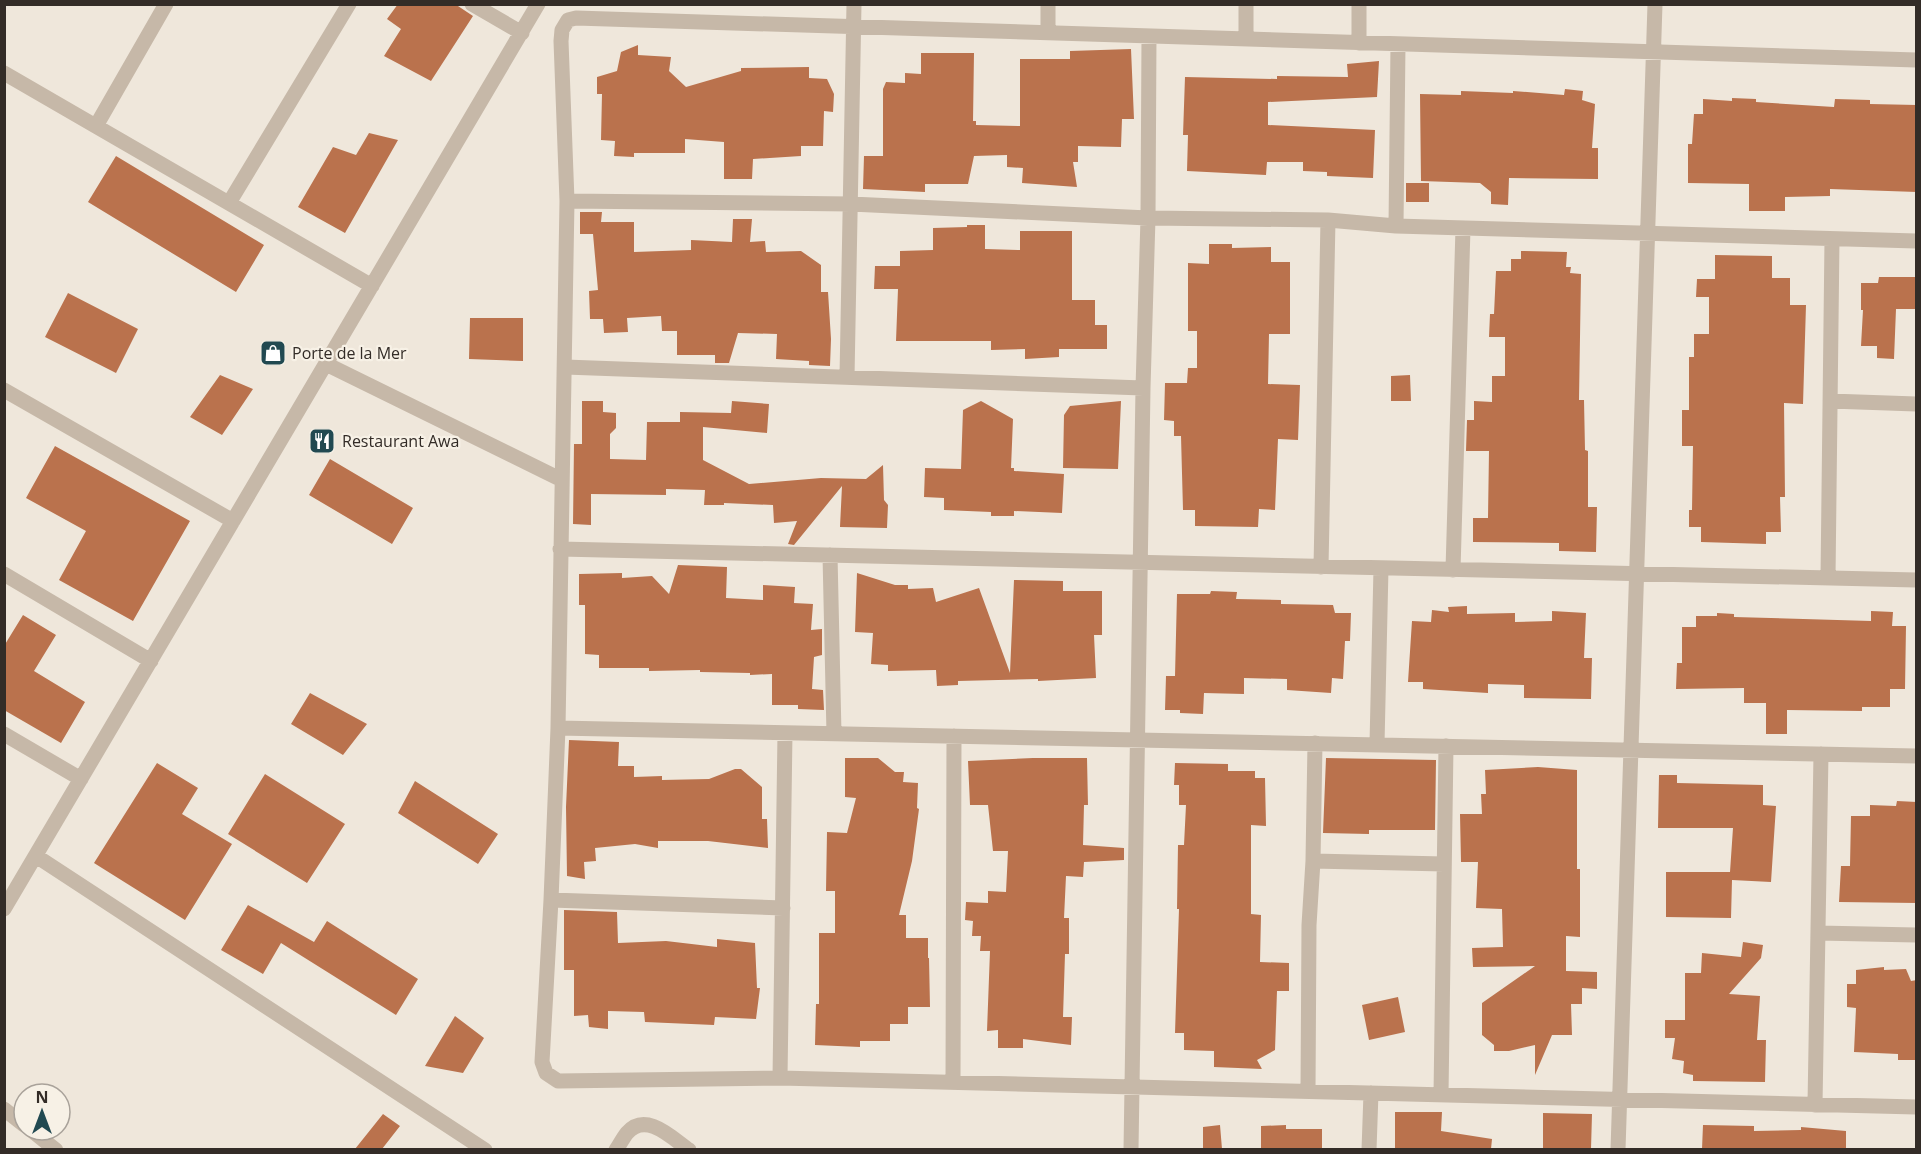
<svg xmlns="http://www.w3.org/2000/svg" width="1921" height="1154" viewBox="0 0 1921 1154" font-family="'Open Sans',sans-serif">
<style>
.building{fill:#ba724d}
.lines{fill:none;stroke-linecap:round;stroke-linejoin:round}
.minor{stroke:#c6b8a8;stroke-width:15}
.labels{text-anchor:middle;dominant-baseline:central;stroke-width:4.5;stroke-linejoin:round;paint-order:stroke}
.poi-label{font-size:16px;fill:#332c27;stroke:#f7f1e6;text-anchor:start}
</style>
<rect width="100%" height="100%" fill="#efe7db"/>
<path class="building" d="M398,4H455L473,16L431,81L384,56L401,29L387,19Z
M638,45V55L671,57L669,71L686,87L741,71V68L809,67V78L827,79L834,94L833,112L824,111L823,146H801V156L753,159L752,179H724V142L685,139V153H634V157L614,156L615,141L601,140L602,94H597V77L617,71L621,52Z
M1131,49L1134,119H1122L1121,147L1078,146V162H1073L1077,187L1022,183L1023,168L1007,167V155L974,156L968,184H925V192L863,189L864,156H883V89L886,82L905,83V73L921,74V53H974L973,121H976V125L1020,126V59H1070V51Z
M1379,61L1377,97L1268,102V125L1375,130L1373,178L1327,176V172L1303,171V162H1267L1266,175L1187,171L1188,135H1183L1185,77L1277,79V76L1348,77L1347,64Z
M1565,89L1583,91L1582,100L1595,104L1592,148H1598V179L1509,178L1508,205L1491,204V192L1480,183L1421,181L1420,94L1461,95V91L1513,93V91L1564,95Z
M1732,98L1756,99V102L1834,107L1835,99L1870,100V104L1917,105V192L1830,189V196L1785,197V211H1749V184L1688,183V144H1692L1694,114H1703V99L1732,101Z
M369,133L398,140L345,233L298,207L333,147L356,155Z
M116,156L264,245L236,292L88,202Z
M1406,183H1429V202H1406Z
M580,212H602L601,222H634V252L691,250V240L732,242L733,219H752L750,242L765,241L766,252L801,251L821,265V292H828L831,339L830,366L809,365V361L776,359L777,334L738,333L729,363H715V355H677V331H662L661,316L627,318L628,332L604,333L603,319H590L589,291L598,290L593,234H580Z
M967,225H985V249L1020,250V231H1072V300H1095V325H1107V349H1059V357L1025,359V349L991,350V341H896L898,289H874L875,266H900V251L933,250V228L967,227Z
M1209,244H1232V248L1271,247V262H1290V334H1269L1268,384L1300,385L1298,440L1278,439L1275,510L1259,509L1258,527L1195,526V510H1183L1181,436H1174V421L1164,420L1165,383H1187L1188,368H1197V331H1188V263L1209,264Z
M1521,251L1567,252L1566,267H1571L1570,273L1581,274L1579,400H1584L1585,450L1588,451V507H1597L1596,552L1559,551V543L1473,542V518H1488L1489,451H1466L1467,420H1474V401L1492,402V376H1505V337H1489L1490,314H1494L1496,271H1511V259H1521Z
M1715,255L1772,256V278H1790V305H1806L1803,404L1784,403L1785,497H1780L1781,532H1766V544L1701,542V527H1689V510H1692L1693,446H1682V410H1689V357H1694V334H1709V297H1696L1697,279H1715Z
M1879,277H1917V309H1896L1894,359L1877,358V346H1861L1863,310H1861V283H1878Z
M68,293L138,329L116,373L45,337Z
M470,318H523V361L469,359Z
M220,375L253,389L222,435L190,417Z
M1410,375L1411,401H1391V376Z
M582,401H603V412L616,413V428L610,434V459L646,460L647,422H680V412L731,413L732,401L769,404L767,433L703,427V460L749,484L821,478L866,479L883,465L884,500L888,505L887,528L840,527L842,486L794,545L788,544L797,521L774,523L773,505L724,503V505H704L705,490L666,489V495L591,494V525L573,524L574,444H582Z
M981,401L1013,419L1011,468H1014V471L1064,474L1062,513L1014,511V516H991V512L944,510V498L924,497L925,468L961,469L963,410Z
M1121,401L1118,469L1063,468L1064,415L1070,406Z
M55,446L190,521L133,621L59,580L86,531L26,498Z
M330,459L413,508L392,544L309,495Z
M678,565L727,567L726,598L763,600V585L795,587L794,603L813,604L811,630L822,629V655L814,657L812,689L823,690L824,710L798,709V705H772V674L750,675V673L700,672V670L649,671V668H599V655L585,654V605H579V574L622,573V578L652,576L669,594Z
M857,573L895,585H908V589L933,588L936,602L979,588L1010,673L1014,580L1063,581V591H1102V635H1094L1096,678L1038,681V679L958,681V685L937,686L936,670L888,671V665L871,664L873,633L855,632Z
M1211,591L1237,592L1236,599L1281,600V604L1333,605L1335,613H1351L1350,641H1345L1343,679L1332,678L1331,693L1287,690V679L1244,678V694L1204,693L1203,714L1180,713V710H1165L1166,676H1175L1177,594H1210Z
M1467,606V614L1515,613V622L1552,621V611L1586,613L1584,658H1592L1591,699L1524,698V685L1488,684V693L1423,689V682H1408L1412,621L1431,622L1432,610L1449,612L1448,607Z
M1871,611L1893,612L1892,626H1906L1905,689H1890V707H1862V711L1787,710V734H1766V703H1744V688L1676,689L1677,663H1682V627H1696V616H1717V613L1734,614V617L1871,621Z
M23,615L56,635L34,671L85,702L61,743L4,710V646Z
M310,693L367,724L343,755L291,724Z
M569,740L619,742L618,766H634V777L662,776V780L709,779L735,769H741L762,787V819H767L768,848L708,841H658V848L635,844L595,848L596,861L584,862L585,879L567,876L566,807Z
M845,758H878L895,772H904L903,782L918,783L917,808L919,809L912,861L899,915H906V938H928V958H929L930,1007H908V1024H890V1041H860V1047L815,1045L816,1004H819V933H835V891H826L827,832L847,833L856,798L845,797Z
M1033,758H1087L1088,805H1084L1083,845L1124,848V860L1084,862L1083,877L1066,876L1064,918H1069V954H1065L1063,1017H1072L1071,1045L1023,1039V1048H998V1030L987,1031L990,951H980L981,936H972L973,921L965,920L966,902L988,903V891L1006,892L1008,851H993L988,805H970L968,761Z
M1326,758L1436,760L1435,830H1369V834L1323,833Z
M157,763L198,788L182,814L232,844L185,920L94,863Z
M1175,763L1228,764V771H1255V778H1265L1266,826L1251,825V914L1261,915L1260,962L1289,963V991H1277L1275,1050L1257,1060L1262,1069L1214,1067V1051L1184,1050V1033H1175L1179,909H1177L1178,845H1184L1186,805H1179V785H1174Z
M1538,767L1577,770V869H1580V937L1566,936V971L1597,972V989L1582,988V1004H1571L1572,1035H1552L1535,1075V1045L1509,1051H1494V1045L1482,1035V1003L1535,966L1473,967L1472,948L1503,947L1502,909L1476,908L1478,862H1461L1460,814H1482L1481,794H1486L1485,770Z
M265,774L345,824L307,883L228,834Z
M1659,775H1677V783L1763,785V805L1776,806L1771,882L1732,880L1731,918L1666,917V872H1730L1733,828H1658Z
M415,781L498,834L478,864L398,813Z
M1897,801L1917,802V903L1839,902L1841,866H1850L1851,816H1870V805L1896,806Z
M248,905L314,942L327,921L418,979L396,1015L281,943L263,974L221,950Z
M564,910L617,912L618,943L666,941L717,947V939L755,943L757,988H760L756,1019L715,1017L714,1025L645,1022L644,1012L608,1011V1029L589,1027L588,1015L574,1016V970H564Z
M1743,942L1763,945L1761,958L1729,994L1760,996L1757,1040H1766L1765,1082L1693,1081V1075L1683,1073L1684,1061L1672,1059L1675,1038H1665V1020H1685V973H1701L1702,953L1741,957Z
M1884,967V970L1906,969L1911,981L1917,980V1060H1898V1054L1854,1052L1856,1008L1847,1007V984H1856V970Z
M1398,997L1405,1032L1369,1040L1362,1005Z
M455,1016L484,1038L463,1073L425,1066Z
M1395,1112H1442L1441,1131L1492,1139L1491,1149H1395Z
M1543,1113L1592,1114L1591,1149H1543Z
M383,1114L400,1126L382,1149H355Z
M1220,1125L1222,1149H1203V1127Z
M1286,1125V1129H1322V1149H1261V1126Z
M1703,1125L1754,1126V1131L1801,1130V1127L1846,1131V1149H1702Z"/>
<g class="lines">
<path class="minor" d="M472,4L522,33
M1048,4V33
M1246,4V39
M1359,43V4
M1916,60L576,18L568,20L562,30L561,41L567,201L558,728L551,900L542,1062L546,1073L558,1081L780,1078L1916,1107
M4,73L372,286
M96,126L166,4
M567,201L851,204L1148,218L1328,220L1396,226L1916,241
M229,203L349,4
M1396,226L1398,44
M326,364L562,480
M565,367L1143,388
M847,377L854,4
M4,390L233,521
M1830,401L1916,404
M560,549L1916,580
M830,555L834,734
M1321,567L1328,220
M1453,570L1463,228
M4,574L151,661
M1828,578L1832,239
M558,728L1916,756
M4,734L81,779
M1377,744L1381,568
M36,856L485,1150
M1313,861L1444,864
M551,900L783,908
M4,909L538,4
M1818,933L1916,935
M780,1078L785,733
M953,1082L954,736
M1308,1091L1309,925L1313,861L1315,743
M1441,1095L1446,746
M1815,1105L1821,754
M4,1109L24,1125
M31,1130L56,1150
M616,1150C620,1144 623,1138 627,1133C646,1111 672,1138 689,1150
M1131,1150L1143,388L1148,218L1149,36
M1369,1150L1371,1093
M1618,1150L1655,4"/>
</g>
<defs>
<g id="shop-square" transform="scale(1.35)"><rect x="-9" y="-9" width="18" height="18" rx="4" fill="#214951" stroke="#f7f1e6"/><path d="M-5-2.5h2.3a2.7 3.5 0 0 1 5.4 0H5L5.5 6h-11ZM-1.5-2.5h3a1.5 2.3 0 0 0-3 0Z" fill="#fff"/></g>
<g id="restaurant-square" transform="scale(1.35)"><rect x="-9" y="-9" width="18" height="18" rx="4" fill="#214951" stroke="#f7f1e6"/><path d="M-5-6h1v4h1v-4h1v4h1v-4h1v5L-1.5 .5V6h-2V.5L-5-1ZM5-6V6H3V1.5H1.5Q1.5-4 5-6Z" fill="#fff"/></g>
</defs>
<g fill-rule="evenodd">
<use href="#shop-square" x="273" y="353"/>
<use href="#restaurant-square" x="322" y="441"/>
</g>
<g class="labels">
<g class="poi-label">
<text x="292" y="353">Porte de la Mer</text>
<text x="342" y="441">Restaurant Awa</text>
</g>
</g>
<rect width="1921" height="1154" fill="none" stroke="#332c27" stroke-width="12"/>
<g transform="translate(42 1112)"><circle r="28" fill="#f7f1e6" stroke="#a9a29a" stroke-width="1.5"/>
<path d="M0-4.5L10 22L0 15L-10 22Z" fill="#214951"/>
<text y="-9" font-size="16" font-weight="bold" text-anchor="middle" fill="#332c27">N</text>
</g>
</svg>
